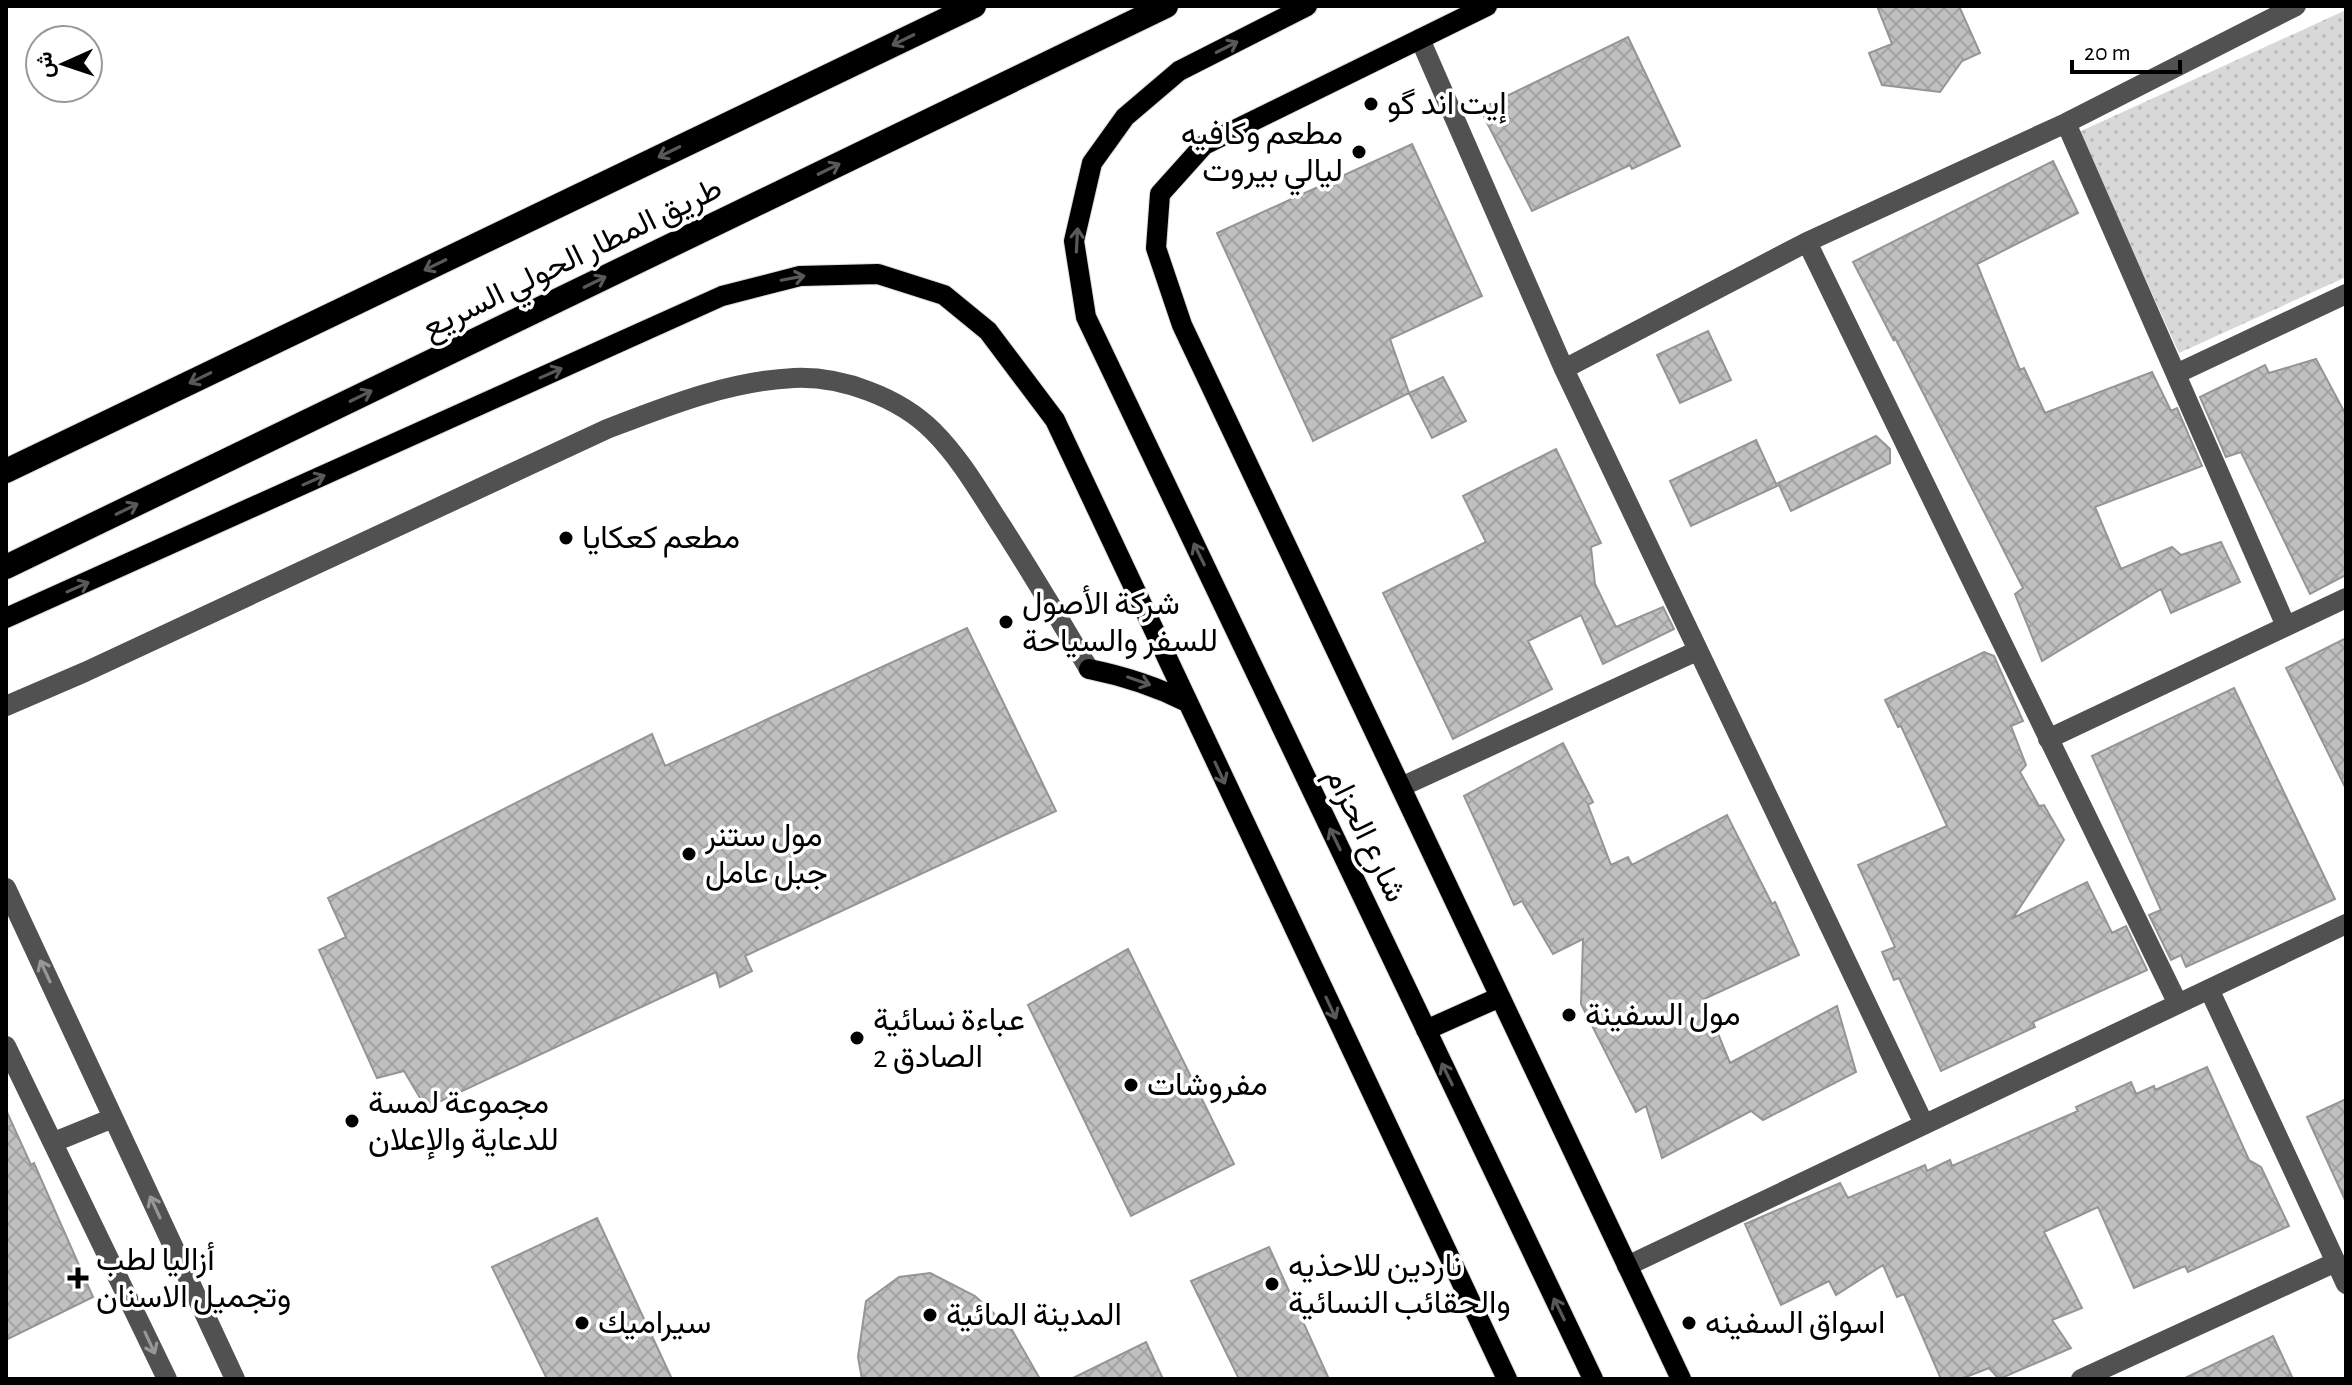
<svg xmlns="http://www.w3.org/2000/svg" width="2352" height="1385" viewBox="0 0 2352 1385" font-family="'Alegreya Sans',Vazirmatn,sans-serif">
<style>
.grass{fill:url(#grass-dots)}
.building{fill:url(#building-cross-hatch);stroke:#959595;stroke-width:2}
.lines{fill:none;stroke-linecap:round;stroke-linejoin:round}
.major-casing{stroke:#dbdbdb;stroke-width:22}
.highway-casing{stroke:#dbdbdb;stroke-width:26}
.minor{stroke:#515151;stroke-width:20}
.major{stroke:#000;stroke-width:20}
.highway{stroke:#000;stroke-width:24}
.oneway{stroke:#595959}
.oneway2{stroke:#979797}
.poi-dot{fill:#000;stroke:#fff;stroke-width:3}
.labels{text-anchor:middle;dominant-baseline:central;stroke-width:7;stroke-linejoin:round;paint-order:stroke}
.poi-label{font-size:32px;fill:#000;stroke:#fff;text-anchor:start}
.street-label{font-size:32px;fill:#000;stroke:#fff}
</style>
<defs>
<pattern id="grass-dots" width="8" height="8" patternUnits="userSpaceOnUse" patternTransform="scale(2)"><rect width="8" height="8" fill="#d8d8d8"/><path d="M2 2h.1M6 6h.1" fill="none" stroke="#b8b8b8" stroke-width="1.8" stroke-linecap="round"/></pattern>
<pattern id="building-cross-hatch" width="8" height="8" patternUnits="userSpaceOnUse" patternTransform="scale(2)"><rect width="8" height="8" fill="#c0c0c0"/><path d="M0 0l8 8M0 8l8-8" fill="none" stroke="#a3a3a3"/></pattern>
</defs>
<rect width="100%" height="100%" fill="#fff"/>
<path class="grass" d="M2346,10V277L2179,353L2079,132Z"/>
<path class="building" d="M1877,6H1959L1980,53L1962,61L1940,92L1882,85L1869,53L1892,44Z
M1628,37L1680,146L1632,169L1630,165L1532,211L1480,109Z
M1412,144L1482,296L1390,339L1409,393L1313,441L1217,233Z
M2053,161L2078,213L1977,264L2020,370L2024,368L2045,413L2152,372L2171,411L2177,408L2202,466L2095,507L2121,569L2172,547L2181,555L2221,542L2240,582L2171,613L2161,589L2042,661L2015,594L2023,588L1894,336V341L1853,262Z
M1708,331L1731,380L1680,403L1657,355Z
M2316,359L2346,415V575L2310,594L2241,452L2226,457L2200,397L2265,365L2269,373Z
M1443,377L1466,421L1432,438L1409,393Z
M1876,436L1890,449V463L1791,511L1778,483Z
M1756,440L1777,486L1691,526L1670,481Z
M1556,449L1601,543L1591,547L1595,584L1616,627L1663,607L1674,629L1603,664L1581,615L1528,641L1552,689L1453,739L1383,593L1486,542L1463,496Z
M967,628L1056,811L745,956L752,971L720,987L716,972L426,1108L404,1071L377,1078L319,950L346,937L328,898L652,734L665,766Z
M2346,638V789L2286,668Z
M1984,652L1994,656L2023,721L2011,726L2026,765L2020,772L2039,806L2044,805L2064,840L2013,918L2087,882L2112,933L2126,926L2147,970L2033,1022L2035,1027L1941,1071L1899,978L1894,980L1882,952L1895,947L1858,865L1947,826L1901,726L1898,727L1885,700Z
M2234,688L2335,899L2186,967L2181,955L2171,960L2149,915L2161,910L2092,756Z
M1563,743L1593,802L1588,805L1611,865L1628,857L1632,865L1727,815L1772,904L1775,902L1799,955L1704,999L1730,1063L1837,1006L1856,1072L1763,1120L1751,1111L1662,1158L1646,1106L1636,1112L1581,1004L1583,939L1553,954L1522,901L1514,905L1464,796Z
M1128,949L1234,1164L1131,1216L1028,1005Z
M2207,1067L2249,1160L2261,1167L2289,1226L2188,1272L2185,1266L2134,1288L2098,1207L2044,1232L2082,1308L2052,1320L2071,1348L1999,1379L1989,1368L1961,1379H1941L1904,1294L1897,1297L1883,1265L1836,1295L1829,1281L1781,1305L1745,1224L1840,1183L1848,1198L1925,1165L1927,1171L1950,1160L1952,1166L2078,1111L2076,1107L2131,1082L2136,1094L2154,1086L2155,1090Z
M2346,1099V1202L2307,1117Z
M6,1110L31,1165L34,1163L93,1297L6,1340Z
M597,1218L672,1379H547L492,1267Z
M1269,1247L1329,1379H1239L1191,1281Z
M930,1273L975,1296L1012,1330L1040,1379H862L858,1357L866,1301L899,1277Z
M2273,1336L2293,1379H2183Z
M1146,1342L1163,1379H1071Z"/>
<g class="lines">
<g class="major-casing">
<path id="major" d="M1307,6L1179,71L1125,117L1092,163L1074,241L1086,317L1593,1379
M1487,6L1204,145L1160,194L1156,248L1182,325L1681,1379
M6,618L722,296L800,276L878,274L944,295L988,331L1055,420L1507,1379
M1089,669C1124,676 1155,686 1187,702
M1426,1030L1500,997"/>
</g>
<g class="highway-casing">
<path id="highway" d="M6,471L974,6
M6,567L1166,6"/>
</g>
<path class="minor" d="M1420,39L1564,369L1924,1124
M2066,123L2286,626
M1807,242L2178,1004
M1564,369L1807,242L2066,123L2296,6
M2176,374L2346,294
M6,706L85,672L607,429C667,406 729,381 794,378C841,376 899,397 933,431C959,457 977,488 997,519C1029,568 1059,619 1089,669
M2048,739L2346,598
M1401,787L1697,651
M6,888L235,1379
M2209,989L2346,1284
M6,1046L167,1379
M54,1142L113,1118
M1627,1266L2346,924
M2081,1379L2336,1262"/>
<use href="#major" class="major"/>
<use href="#highway" class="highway"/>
</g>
<defs><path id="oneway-shaft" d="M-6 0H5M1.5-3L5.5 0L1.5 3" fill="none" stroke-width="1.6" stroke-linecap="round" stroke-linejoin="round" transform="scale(2)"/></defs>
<g class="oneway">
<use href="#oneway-shaft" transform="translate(903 40) rotate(154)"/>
<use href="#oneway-shaft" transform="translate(1227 47) rotate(-27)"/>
<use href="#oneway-shaft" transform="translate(669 152) rotate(154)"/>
<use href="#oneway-shaft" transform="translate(829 169) rotate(-26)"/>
<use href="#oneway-shaft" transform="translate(1077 240) rotate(-87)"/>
<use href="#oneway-shaft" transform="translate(435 265) rotate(154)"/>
<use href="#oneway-shaft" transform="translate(793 278) rotate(-11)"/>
<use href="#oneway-shaft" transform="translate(595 282) rotate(-26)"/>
<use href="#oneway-shaft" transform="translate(551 373) rotate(-24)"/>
<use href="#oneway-shaft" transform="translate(200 378) rotate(154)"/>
<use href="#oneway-shaft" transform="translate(361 396) rotate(-26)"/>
<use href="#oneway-shaft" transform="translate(314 480) rotate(-24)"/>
<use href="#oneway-shaft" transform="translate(127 509) rotate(-26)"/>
<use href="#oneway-shaft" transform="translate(1199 554) rotate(-116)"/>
<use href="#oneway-shaft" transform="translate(78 587) rotate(-24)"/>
<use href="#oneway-shaft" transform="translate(1139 681) rotate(19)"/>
<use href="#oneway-shaft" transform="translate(1220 773) rotate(65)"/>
<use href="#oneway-shaft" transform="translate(1335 839) rotate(-116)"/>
<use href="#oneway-shaft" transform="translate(1331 1008) rotate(65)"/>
<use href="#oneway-shaft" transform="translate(1447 1074) rotate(-116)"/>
<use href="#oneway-shaft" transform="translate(1559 1309) rotate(-116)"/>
</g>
<g class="oneway2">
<use href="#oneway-shaft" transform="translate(45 971) rotate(-115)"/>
<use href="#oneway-shaft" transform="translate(155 1207) rotate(-115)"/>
<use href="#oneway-shaft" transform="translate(150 1343) rotate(65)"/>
</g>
<g class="poi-dot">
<circle cx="1371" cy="104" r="8"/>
<circle cx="1359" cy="152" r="8"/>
<circle cx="566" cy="538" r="8"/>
<circle cx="1006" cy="622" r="8"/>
<circle cx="689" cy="854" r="8"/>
<circle cx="1569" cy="1015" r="8"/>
<circle cx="857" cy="1038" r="8"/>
<circle cx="1131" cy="1085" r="8"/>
<circle cx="352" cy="1121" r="8"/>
<path d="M74 1266h8v8h8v8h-8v8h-8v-8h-8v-8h8z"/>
<circle cx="1272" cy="1284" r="8"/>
<circle cx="930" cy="1315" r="8"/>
<circle cx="582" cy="1323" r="8"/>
<circle cx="1689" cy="1323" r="8"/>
</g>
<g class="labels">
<g class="poi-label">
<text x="1387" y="104">إيت اند گو</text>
<text x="1343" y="134" text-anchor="end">مطعم وكافيه<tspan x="1343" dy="37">ليالي بيروت</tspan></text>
<text x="582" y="538">مطعم كعكايا</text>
<text x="1022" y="604">شركة الأصول<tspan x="1022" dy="37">للسفر والسياحة</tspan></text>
<text x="705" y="836">مول ستنر<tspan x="705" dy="37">جبل عامل</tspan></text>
<text x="1585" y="1015">مول السفينة</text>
<text x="873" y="1020">عباءة نسائية<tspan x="873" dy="37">الصادق 2</tspan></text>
<text x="1147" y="1085">مفروشات</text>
<text x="368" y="1103">مجموعة لمسة<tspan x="368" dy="37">للدعاية والإعلان</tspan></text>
<text x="96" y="1260">أزاليا لطب<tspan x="96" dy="37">وتجميل الاسنان</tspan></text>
<text x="1288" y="1266">ناردين للاحذيه<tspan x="1288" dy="37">والحقائب النسائية</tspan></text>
<text x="946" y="1315">المدينة المائية</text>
<text x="598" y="1323">سيراميك</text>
<text x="1705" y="1323">اسواق السفينه</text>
</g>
<g class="street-label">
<text transform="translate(572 258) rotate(-26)">طريق المطار الحولي السريع</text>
<text transform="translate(1366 835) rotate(64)">شارع الحزام</text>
</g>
</g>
<rect width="2352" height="1385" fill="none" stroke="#000000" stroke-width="16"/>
<g transform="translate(64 64) rotate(267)"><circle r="38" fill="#ffffff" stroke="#999999" stroke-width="2"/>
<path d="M0-6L14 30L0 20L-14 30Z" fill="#000000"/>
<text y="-12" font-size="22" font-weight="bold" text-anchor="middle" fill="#000000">ش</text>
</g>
<path d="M2072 60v12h108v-12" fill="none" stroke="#000000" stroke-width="4"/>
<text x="2084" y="60" font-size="24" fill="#000000" stroke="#ffffff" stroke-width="6" paint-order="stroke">20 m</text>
</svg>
